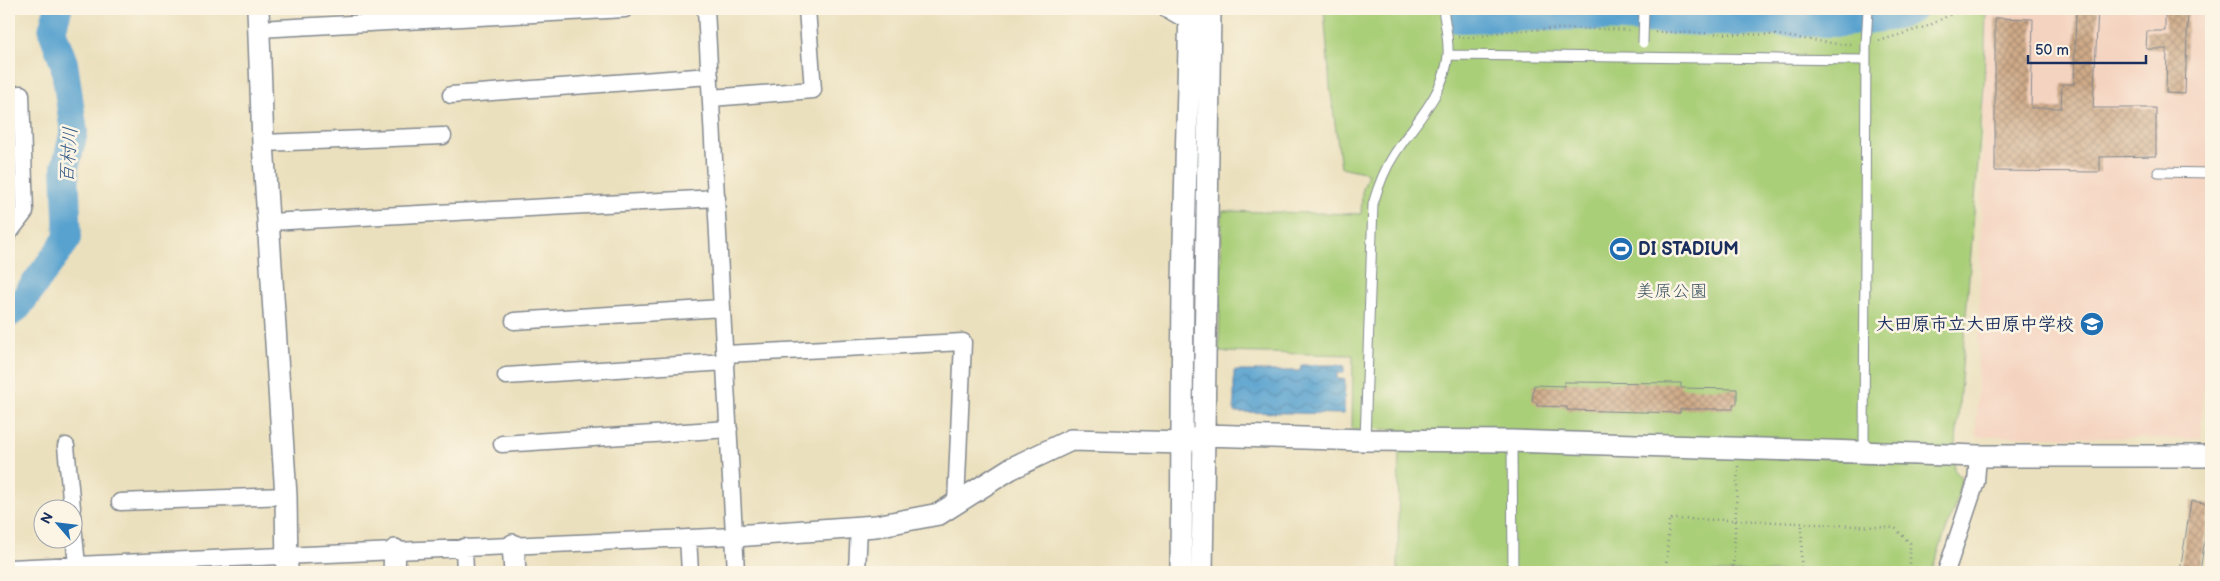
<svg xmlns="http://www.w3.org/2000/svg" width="2220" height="581" viewBox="0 0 2220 581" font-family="'Balsamiq Sans','Klee One',sans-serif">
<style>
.built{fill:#f4d3c0}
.green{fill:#aacf79;stroke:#627f6c}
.water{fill:url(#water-waves);stroke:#3a6896}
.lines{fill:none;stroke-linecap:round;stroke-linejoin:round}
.river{stroke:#58a2cf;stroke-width:28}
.building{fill:url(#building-cross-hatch)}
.service-casing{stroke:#83888e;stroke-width:11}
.minor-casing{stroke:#83888e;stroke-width:19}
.tertiary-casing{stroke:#83888e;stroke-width:24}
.path{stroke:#83888e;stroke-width:2.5;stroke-dasharray:1 4;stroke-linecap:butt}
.service{stroke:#fff;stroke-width:9}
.minor{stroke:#fff;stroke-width:16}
.tertiary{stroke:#fff;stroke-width:21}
.service-bridge-casing{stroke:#83888e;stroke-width:11;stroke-linecap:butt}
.service-bridge{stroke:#fff;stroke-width:9}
.labels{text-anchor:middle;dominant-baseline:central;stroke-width:5;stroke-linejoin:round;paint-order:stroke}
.poi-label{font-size:18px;font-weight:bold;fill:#1b2f5e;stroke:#fcf5e5;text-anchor:start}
.park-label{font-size:18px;fill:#3f5765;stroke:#fcf5e5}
.water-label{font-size:19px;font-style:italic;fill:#305786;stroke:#fcf5e5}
</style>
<defs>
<pattern id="water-waves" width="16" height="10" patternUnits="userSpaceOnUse" patternTransform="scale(1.25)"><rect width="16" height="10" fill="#58a2cf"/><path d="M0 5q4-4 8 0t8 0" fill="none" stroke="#4884ab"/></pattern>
<pattern id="building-cross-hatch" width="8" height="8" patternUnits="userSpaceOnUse" patternTransform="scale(1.25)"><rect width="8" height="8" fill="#cfaa88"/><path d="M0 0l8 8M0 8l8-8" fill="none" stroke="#a78b72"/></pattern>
</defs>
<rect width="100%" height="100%" fill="#fcf5e5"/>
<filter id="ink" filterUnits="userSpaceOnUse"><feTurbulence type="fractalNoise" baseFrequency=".02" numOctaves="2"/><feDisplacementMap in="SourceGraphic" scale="10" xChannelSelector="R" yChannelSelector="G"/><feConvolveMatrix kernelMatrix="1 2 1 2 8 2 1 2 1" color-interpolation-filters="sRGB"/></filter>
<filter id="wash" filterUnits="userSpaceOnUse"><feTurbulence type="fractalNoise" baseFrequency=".0096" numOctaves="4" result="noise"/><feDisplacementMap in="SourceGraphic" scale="20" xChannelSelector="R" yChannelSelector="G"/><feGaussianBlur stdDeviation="1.12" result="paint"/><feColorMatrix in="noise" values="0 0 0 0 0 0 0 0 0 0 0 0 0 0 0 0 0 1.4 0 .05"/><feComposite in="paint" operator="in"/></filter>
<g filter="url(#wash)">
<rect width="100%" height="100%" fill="#ebe0bd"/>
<path class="built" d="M1986,9H2211V213L2201,439L1976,436Z"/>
<path class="green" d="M1324,9H1986L1984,86L1954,469L1961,478L1957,500L1931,572H1398L1399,429L1352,430L1353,355L1219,352L1222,211L1361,214L1362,192L1368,173L1341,167L1330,87Z"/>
<path class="water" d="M1301,365H1344V373H1337V379H1345L1344,414L1234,412V371H1300Z"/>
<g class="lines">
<path class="river" d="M1458,19L1578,16L1706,22L1843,23L1896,16L1913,9
M9,314L18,307L68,238L65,168L74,132L64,63L52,31L58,9"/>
</g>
<g id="blocks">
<path class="building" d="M2076,9H2098L2093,108H2156V156L2100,157V172L1995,171V18L2033,19L2031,108H2061L2062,84H2074Z
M2165,9H2188L2185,94L2166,93L2167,49H2146L2147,31H2165Z
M1564,382L1681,383V388L1737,389V404H1733V409H1680V413L1567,410V407L1537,406V403L1532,401L1534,385L1564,386Z
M2191,501L2210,504L2200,572H2180Z"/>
</g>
</g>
<g filter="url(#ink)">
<use href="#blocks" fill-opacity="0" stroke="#83888e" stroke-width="1"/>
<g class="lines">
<g class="service-casing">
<path id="service" d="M1448,55L1866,60
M2158,172L2211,173
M1365,440L1373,204C1378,187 1384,170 1394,155C1414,123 1445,94 1448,55C1449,40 1445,23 1443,9
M1512,441L1513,572
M1864,451L1866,44L1868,9"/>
</g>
<g class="minor-casing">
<path id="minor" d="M706,9L736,572
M1167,9L1190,22
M259,29L625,9
M9,95L21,94L25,212L9,233
M451,95L710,76
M711,98L813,90L807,9
M263,143L443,136
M270,222L717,198
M514,321L722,308
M725,354L963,342L956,503
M506,376L726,362
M502,444L729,429
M66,446L72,508
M120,502L286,496
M72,515L77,565
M688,538L690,572
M464,547L465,572
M9,568L735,536
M857,572L859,527
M1946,572L1976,482L1978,456"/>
</g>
<g class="tertiary-casing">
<path id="tertiary" d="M258,9L263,143L286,496L287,572
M735,536L876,526L939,514L1010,469L1071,440L1183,443L1205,435L1365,440L1512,441L1978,456H2211
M513,545L515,572
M394,572L395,550
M1181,572L1183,282L1190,9
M1202,572L1210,9"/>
</g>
<path class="path" d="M1655,32L1778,35L1838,44H1854
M1458,37C1478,39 1493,32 1512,31C1552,28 1592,28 1632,30
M1879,41L1928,26L1961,9
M1666,572L1669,519L1735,520L1895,528L1910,543V572
M1733,572L1738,466
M1801,572L1802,524"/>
<use href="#service" class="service"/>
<use href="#minor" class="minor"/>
<use href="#tertiary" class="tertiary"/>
<g class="service-bridge-casing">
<path id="service-bridge" d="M1643,43L1644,9"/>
</g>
<use href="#service-bridge" class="service-bridge"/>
</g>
</g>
<defs>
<g id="stadium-disc" transform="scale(1.25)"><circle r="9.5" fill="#1f6fb2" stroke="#fcf5e5"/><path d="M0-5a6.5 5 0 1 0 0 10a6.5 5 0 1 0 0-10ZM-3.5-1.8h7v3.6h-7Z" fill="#fff"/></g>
<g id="school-disc" transform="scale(1.25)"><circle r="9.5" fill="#1f6fb2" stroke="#fcf5e5"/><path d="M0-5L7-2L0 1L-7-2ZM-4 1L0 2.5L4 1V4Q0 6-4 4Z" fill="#fff"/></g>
</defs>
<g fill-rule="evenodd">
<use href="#stadium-disc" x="1621" y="249"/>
<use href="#school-disc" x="2092" y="324"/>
</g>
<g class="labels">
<g class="poi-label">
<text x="1638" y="249">DI STADIUM</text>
<text x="2074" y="324" text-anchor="end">大田原市立大田原中学校</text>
</g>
<g class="park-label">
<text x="1672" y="291">美原公園</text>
</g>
<g class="water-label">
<text transform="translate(69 155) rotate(-86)">百村川</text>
</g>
</g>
<rect width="2220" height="581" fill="none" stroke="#fcf5e5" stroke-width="30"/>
<g transform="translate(58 524) rotate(298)"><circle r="24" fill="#fcf5e5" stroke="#a2a6af"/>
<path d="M0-4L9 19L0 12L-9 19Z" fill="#1f6fb2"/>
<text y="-8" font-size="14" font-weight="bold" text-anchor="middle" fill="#1b2f5e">N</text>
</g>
<path d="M2028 55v8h118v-8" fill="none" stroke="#1b2f5e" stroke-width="2.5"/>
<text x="2035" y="55" font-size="15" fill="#1b2f5e" stroke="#fcf5e5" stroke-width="4" paint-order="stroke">50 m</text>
</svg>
